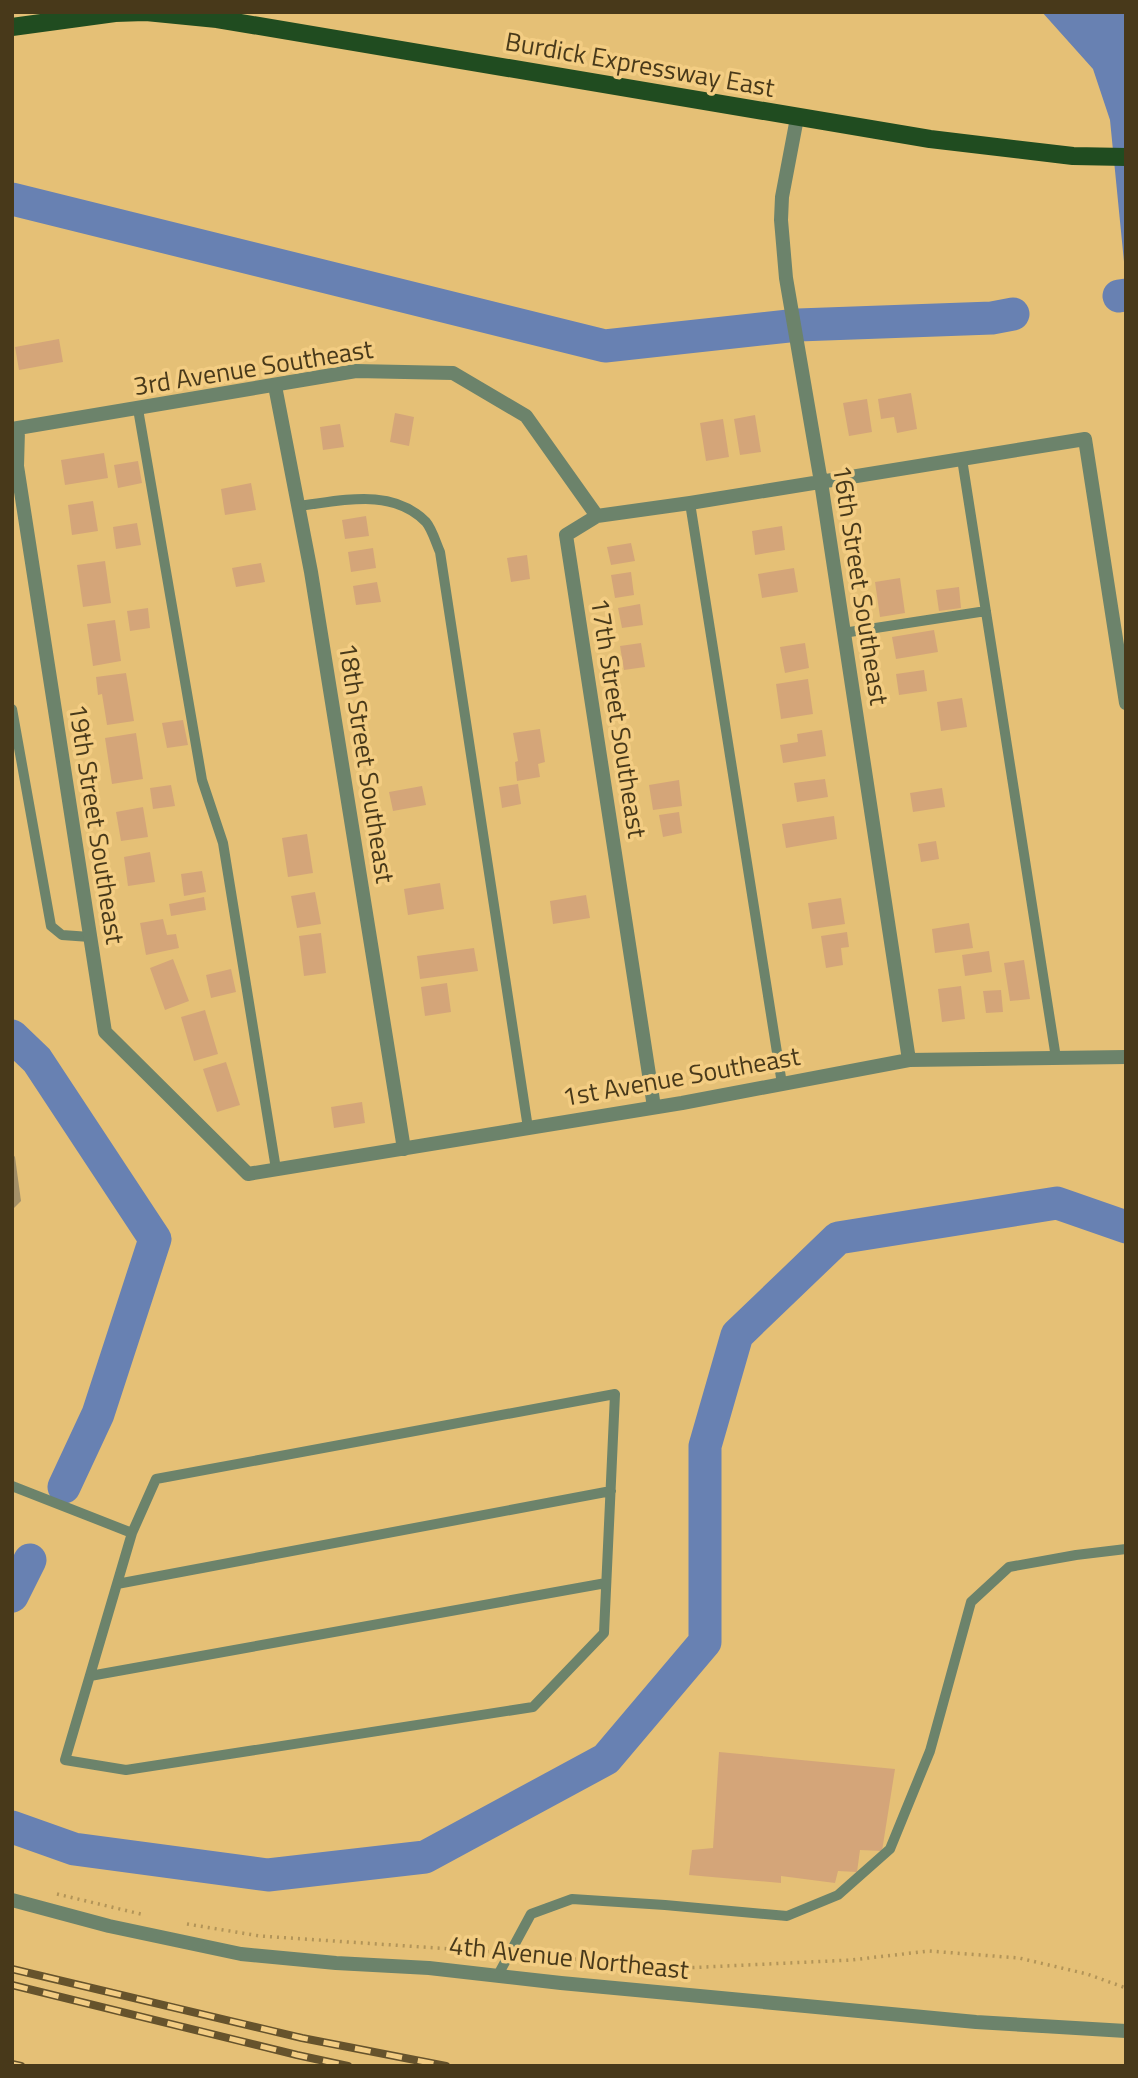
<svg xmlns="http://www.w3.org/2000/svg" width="1138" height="2078" viewBox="0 0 1138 2078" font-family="'Titillium Web',sans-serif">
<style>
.green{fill:#a6926a}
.water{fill:#6881b2}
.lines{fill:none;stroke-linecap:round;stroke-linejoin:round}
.river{stroke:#6881b2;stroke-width:33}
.building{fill:#d4a579}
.path{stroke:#b29458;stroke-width:3.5;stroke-dasharray:2 5;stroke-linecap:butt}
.service{stroke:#6c836b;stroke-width:10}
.minor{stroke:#6c836b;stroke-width:14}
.tertiary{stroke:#6c836b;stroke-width:14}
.primary{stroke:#204c20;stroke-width:18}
.rail-casing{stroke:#66532c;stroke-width:8}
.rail{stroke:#f3cd83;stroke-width:5;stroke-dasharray:16;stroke-linecap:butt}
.labels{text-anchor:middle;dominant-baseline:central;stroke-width:7;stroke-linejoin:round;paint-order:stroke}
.street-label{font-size:26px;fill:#48391a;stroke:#f3cd83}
</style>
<rect width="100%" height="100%" fill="#e5c076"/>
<path class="green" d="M12,1153L15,1157L21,1201L12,1210Z"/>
<path class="water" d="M1042,12H1126V282L1110,120L1093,69Z"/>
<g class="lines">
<path class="river" d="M12,199L605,346L798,325L992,318L1013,314
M1119,296L1126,295
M12,1036L37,1060L155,1239L98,1414L64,1487
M12,1596L30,1560
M12,1827L74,1849L268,1875L425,1857L606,1759L705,1642V1446L737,1335L838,1238L1057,1203L1126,1227"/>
</g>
<path class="building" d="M59,339L63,362L19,370L15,347Z
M911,393L917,429L897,433L894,417L881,419L878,399Z
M867,399L872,432L849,436L843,403Z
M395,413L414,417L409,446L390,442Z
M755,415L761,452L740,455L734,419Z
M723,419L729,457L706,461L700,423Z
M340,424L344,447L323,450L320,427Z
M104,453L108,478L65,485L61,460Z
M138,461L142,483L118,488L114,465Z
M251,483L256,510L225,515L221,489Z
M93,501L98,531L72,535L68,505Z
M366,516L369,536L345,539L342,520Z
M137,523L141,545L116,549L113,527Z
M782,526L785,550L755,555L752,531Z
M631,543L635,561L611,565L607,547Z
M373,548L376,568L351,572L348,552Z
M527,555L530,579L511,582L507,558Z
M105,561L111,603L83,607L77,565Z
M261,563L265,582L236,587L232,568Z
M794,568L798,592L762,598L758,574Z
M631,572L634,595L615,598L611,575Z
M900,578L905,613L880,617L875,582Z
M377,582L381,602L356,605L353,586Z
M959,587L961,608L939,611L936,590Z
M640,604L643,625L622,628L618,608Z
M148,608L150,628L130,631L127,611Z
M115,620L121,661L93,666L87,624Z
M934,630L938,652L896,659L892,637Z
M641,643L645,667L624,670L620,646Z
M805,643L809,668L785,673L780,647Z
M924,670L927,691L899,695L896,674Z
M126,673L134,721L107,725L102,694L98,695L96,677Z
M808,679L813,714L781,719L776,684Z
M962,698L967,727L941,731L937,702Z
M183,720L188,745L167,748L162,723Z
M540,729L545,762L538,764L540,777L517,781L515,762L518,761L513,733Z
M822,730L826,756L783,763L780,745L798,742L797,734Z
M136,733L143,779L112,784L105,738Z
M825,779L828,797L797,802L794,783Z
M679,780L682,806L653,810L649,785Z
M518,784L521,804L502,808L499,787Z
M171,785L175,806L153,809L150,788Z
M422,786L426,805L393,811L389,792Z
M942,788L945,807L913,812L910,793Z
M143,807L148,837L121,841L116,812Z
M679,812L682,833L663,837L659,815Z
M834,816L837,839L786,848L782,824Z
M307,834L313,873L288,877L282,838Z
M936,841L939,859L921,862L918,844Z
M150,852L155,882L128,886L124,857Z
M202,871L206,892L184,896L181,874Z
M440,883L444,909L408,915L404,889Z
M315,892L321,924L297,928L291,896Z
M586,895L590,918L553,924L550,901Z
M204,897L206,910L171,916L169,904Z
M841,898L845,924L812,929L808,903Z
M163,919L167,935L176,934L179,948L146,955L140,923Z
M969,923L973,948L935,953L932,929Z
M847,932L849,947L841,948L843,965L826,968L821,936Z
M321,933L326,973L304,976L299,936Z
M474,948L478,971L420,979L417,956Z
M989,951L992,972L965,976L962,955Z
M173,959L189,1001L165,1010L150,968Z
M1024,960L1030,999L1010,1001L1004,963Z
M231,969L236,992L211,998L206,975Z
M447,983L451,1012L425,1016L421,987Z
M961,986L965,1019L942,1022L938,989Z
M1001,990L1003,1012L986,1013L983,991Z
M205,1010L218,1054L194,1061L181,1017Z
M226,1062L240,1105L217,1112L203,1069Z
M362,1102L365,1123L334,1128L331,1107Z
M719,1752L895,1769L882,1851L860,1850L857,1872L838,1871L835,1883L781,1876V1883L689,1875L692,1850L713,1848Z"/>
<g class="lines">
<path class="path" d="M57,1894L145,1915
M187,1924L260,1936L496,1952
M525,1955L684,1968L851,1960L929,1951L1019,1958L1087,1974L1126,1988"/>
<path class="service" d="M138,409L202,780L223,843L276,1169
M962,459L1056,1058
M690,503L782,1084
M298,506C341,501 392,487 426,522C432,529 436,543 440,552L528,1128
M843,633L986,611
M12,709L51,926L62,935L90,937
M615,1394L604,1633L533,1707L126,1770L65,1760L132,1533L156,1479Z
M12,1486L132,1533
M117,1584L611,1491
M90,1676L606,1583
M498,1975L531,1914L572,1899L665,1905L787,1916L838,1895L890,1849L930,1751L971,1602L1009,1567L1076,1555L1126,1549"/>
<path class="minor" d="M797,118L782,197L781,220L786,278L821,482L909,1060
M275,386L311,572L404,1149
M12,429L356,371L453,373L526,416L597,516
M18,430L17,466L105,1032L248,1174L682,1103L909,1060L1126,1057
M654,1107L566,535L597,516L690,503L1085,439L1126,703"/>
<path class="tertiary" d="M12,1900L109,1926L241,1954L336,1963L429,1968L561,1983L976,2022L1126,2031"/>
<path class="primary" d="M146,12L217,19L930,139L1073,156L1126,157
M12,27L115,13L145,12"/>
<g class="rail-casing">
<path id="rail" d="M12,1969L302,2038L446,2066
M12,1985L297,2055L348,2066
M12,2064L21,2066"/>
</g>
<use href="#rail" class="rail"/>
</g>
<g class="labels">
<g class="street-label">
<text transform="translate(640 64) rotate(10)">Burdick Expressway East</text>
<text transform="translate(253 367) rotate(-9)">3rd Avenue Southeast</text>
<text transform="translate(861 585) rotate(81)">16th Street Southeast</text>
<text transform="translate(619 718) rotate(81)">17th Street Southeast</text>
<text transform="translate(367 763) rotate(81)">18th Street Southeast</text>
<text transform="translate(97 824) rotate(81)">19th Street Southeast</text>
<text transform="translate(681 1076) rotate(-10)">1st Avenue Southeast</text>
<text transform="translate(569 1957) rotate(6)">4th Avenue Northeast</text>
</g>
</g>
<rect width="1138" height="2078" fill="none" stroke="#48391a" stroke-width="28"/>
</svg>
